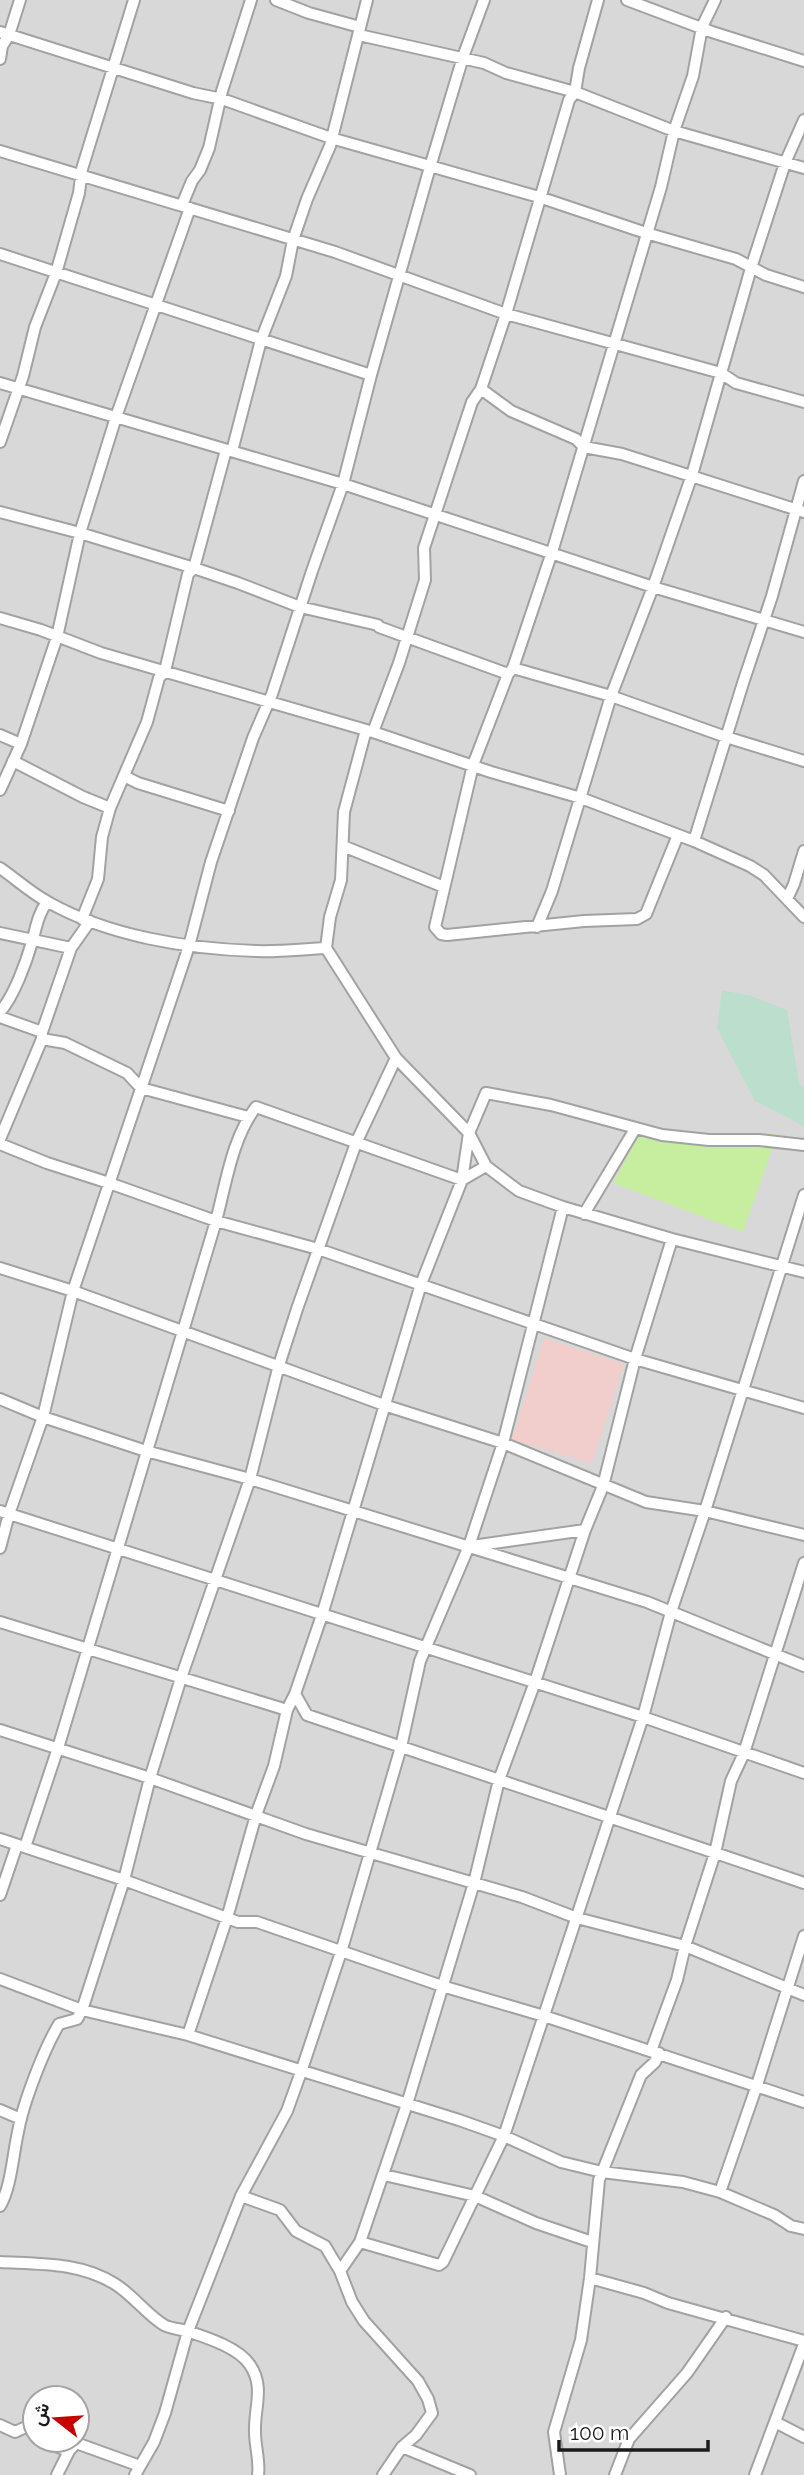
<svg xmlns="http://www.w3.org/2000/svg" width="804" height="2475" viewBox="0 0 804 2475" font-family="Raleway,Vazirmatn,sans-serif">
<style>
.residential{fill:#d9d8d8;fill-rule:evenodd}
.commercial{fill:#f1cdcc}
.grass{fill:#c7ee9f}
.wetland{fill:#bbdecd}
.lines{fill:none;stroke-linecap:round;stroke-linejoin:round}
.minor-casing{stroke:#a2a2a2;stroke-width:14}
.minor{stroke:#fff;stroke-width:10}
</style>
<rect width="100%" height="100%" fill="#eee9df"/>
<path class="residential" d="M0,0H804V2475H0ZM35,2398H77V2440H35Z"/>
<path class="commercial" d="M544,1338L624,1364L592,1464L512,1439Z"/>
<path class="grass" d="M777,1134L743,1232L613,1183L639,1135Z"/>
<path class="wetland" d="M722,990L751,996L787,1010L799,1084L804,1087V1126L755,1101L717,1028Z"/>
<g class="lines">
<g class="minor-casing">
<path id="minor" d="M276,0L309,13L360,27
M627,0L712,32L804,61
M0,32L193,93L222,99L331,138L539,197L646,233L736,259L766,275L804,287
M359,35L484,63L506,73L575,92L674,131L804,168
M0,59L2,46L9,35L20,0
M0,151L335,252L506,314L721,373L736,383L804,402
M182,205L192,181L200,170L209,148L222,91L251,0
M0,254L371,375
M0,383L343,484L653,587L804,632
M481,389L511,411L576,439L584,447L622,454L804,512
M0,442L23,376L35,327L56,273L79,193L82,169L134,0
M232,451L261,340L286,276L293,240L307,199L330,146L367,0
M0,512L80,533L194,568L238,583L300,607L378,625L379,627L508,674
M0,618L41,630L101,653L373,732L491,772L581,798L694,841L750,866L764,875L804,917
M513,668L611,696L726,737L804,761
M366,730L344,812L341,880L330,917L326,948L396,1058L469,1133L486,1166L519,1191L563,1207L672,1239L804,1272
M373,732L399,663L425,580L424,548L472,402L481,389L506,314L569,100L575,92L579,68L598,0
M0,735L21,744
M13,761L83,797L110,808
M124,776L138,783L229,811
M0,790L21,744L57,637L80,533L116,417L190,208
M678,835L646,914L637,919L584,921L447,935L441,934L435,927L473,765L508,674L513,668L552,552L661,187L674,131L693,76L702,27L715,0
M694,841L743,683L772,596L804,481
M343,846L444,887
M0,868C16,879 31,893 48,902C108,936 188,949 256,951C279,952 303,949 326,948
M787,899L794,884L804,851
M82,919L98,879L102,837L110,808L147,722L159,678L165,671L188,574L194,568L226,450
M537,927L552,891L611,696L653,587L692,475L751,268L785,163L804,120
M0,933L71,948L90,921
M0,1012C14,996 26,963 32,942C36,928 38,914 47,902
M0,1017L42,1032
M42,1039L65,1043L127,1073L141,1088L248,1117
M0,1139L42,1039V1032L71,948
M0,1144L47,1163L109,1183L216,1221L318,1249L635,1359L804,1408
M584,1214L635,1129
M0,1268L73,1291L384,1405L503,1443L646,1502L705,1511L804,1535
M0,1399L43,1417L146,1451L250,1479L647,1602L804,1666
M0,1511L643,1717L804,1773
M472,1546L585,1530
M0,1548L9,1514L43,1417L73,1291L189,946L211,862L253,738L272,694L312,571L343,484L371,375L430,167L463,57L484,0
M0,1622L287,1710
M295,1694L307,1715L804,1883
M0,1730L150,1778L306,1834L522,1897L577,1918L685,1946L804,1995
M0,1839L124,1880L227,1918L238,1922H257L442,1986L544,2016L804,2102
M25,1847L58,1748L216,1221C226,1184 232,1138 256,1107L462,1180L486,1166
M0,1895L17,1845
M0,1979L82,2010L188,2035L459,2120L504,2136L561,2162L602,2172L683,2182L720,2192L774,2215L791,2226L804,2229
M188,2035L227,1918L256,1815L274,1766L287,1710L295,1694L322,1615L421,1284L462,1180L469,1133L486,1093L551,1105L662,1135L709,1140H759L804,1145
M651,2051L677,1980L685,1946L715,1853L731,1781L744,1753L804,1563
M0,2110L21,2119
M384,2175L475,2196L536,2223L592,2242
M720,2192L757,2085L804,1936
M241,2196L280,2210L296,2231L325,2246L340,2271L352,2302L364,2321L418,2381L428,2399L432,2413L416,2435L402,2447L383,2475
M0,2206C11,2188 13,2154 18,2132C23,2103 44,2049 59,2024L77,2019L82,2010L124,1880L150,1778L181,1678L250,1479L279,1365L297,1309L356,1143L396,1058
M360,2242L439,2265L443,2262L504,2136L643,1717L671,1612L705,1511L804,1195
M0,2262C39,2264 80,2262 115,2284C133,2295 146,2314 164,2325C171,2329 182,2329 190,2332C208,2338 239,2348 250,2365C265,2387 254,2408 255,2432C255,2447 260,2461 258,2475
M340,2271L360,2242L407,2104L474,1883L499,1780L535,1682L585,1530L603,1486L635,1359L672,1239
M590,2278L644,2293L668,2303L804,2341
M775,2422L804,2437
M0,2425L15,2432L26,2427L35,2429
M51,2440L52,2445L69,2451
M402,2447L470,2475
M57,2475L69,2451L76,2443L140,2466
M135,2475L154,2442L165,2413L188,2331L241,2196L287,2111L301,2072L341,1952L370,1853L401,1747L420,1661L469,1546L503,1443L563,1207
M560,2475L554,2432L581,2340L590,2278L599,2180L641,2075L655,2062L659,2053
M615,2475L629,2439L687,2373L726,2317
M755,2475L804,2344"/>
</g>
<use href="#minor" class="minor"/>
</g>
<g transform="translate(56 2419) rotate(287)"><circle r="33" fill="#ffffff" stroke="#a4a4a4" stroke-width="2"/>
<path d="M0-5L12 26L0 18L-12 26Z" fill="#c70001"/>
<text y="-10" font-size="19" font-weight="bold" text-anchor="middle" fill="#1b1b1b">ش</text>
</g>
<path d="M559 2440v10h149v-10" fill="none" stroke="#1b1b1b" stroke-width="3.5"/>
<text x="570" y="2440" font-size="21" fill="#1b1b1b" stroke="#ffffff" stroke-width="5" paint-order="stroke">100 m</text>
</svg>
